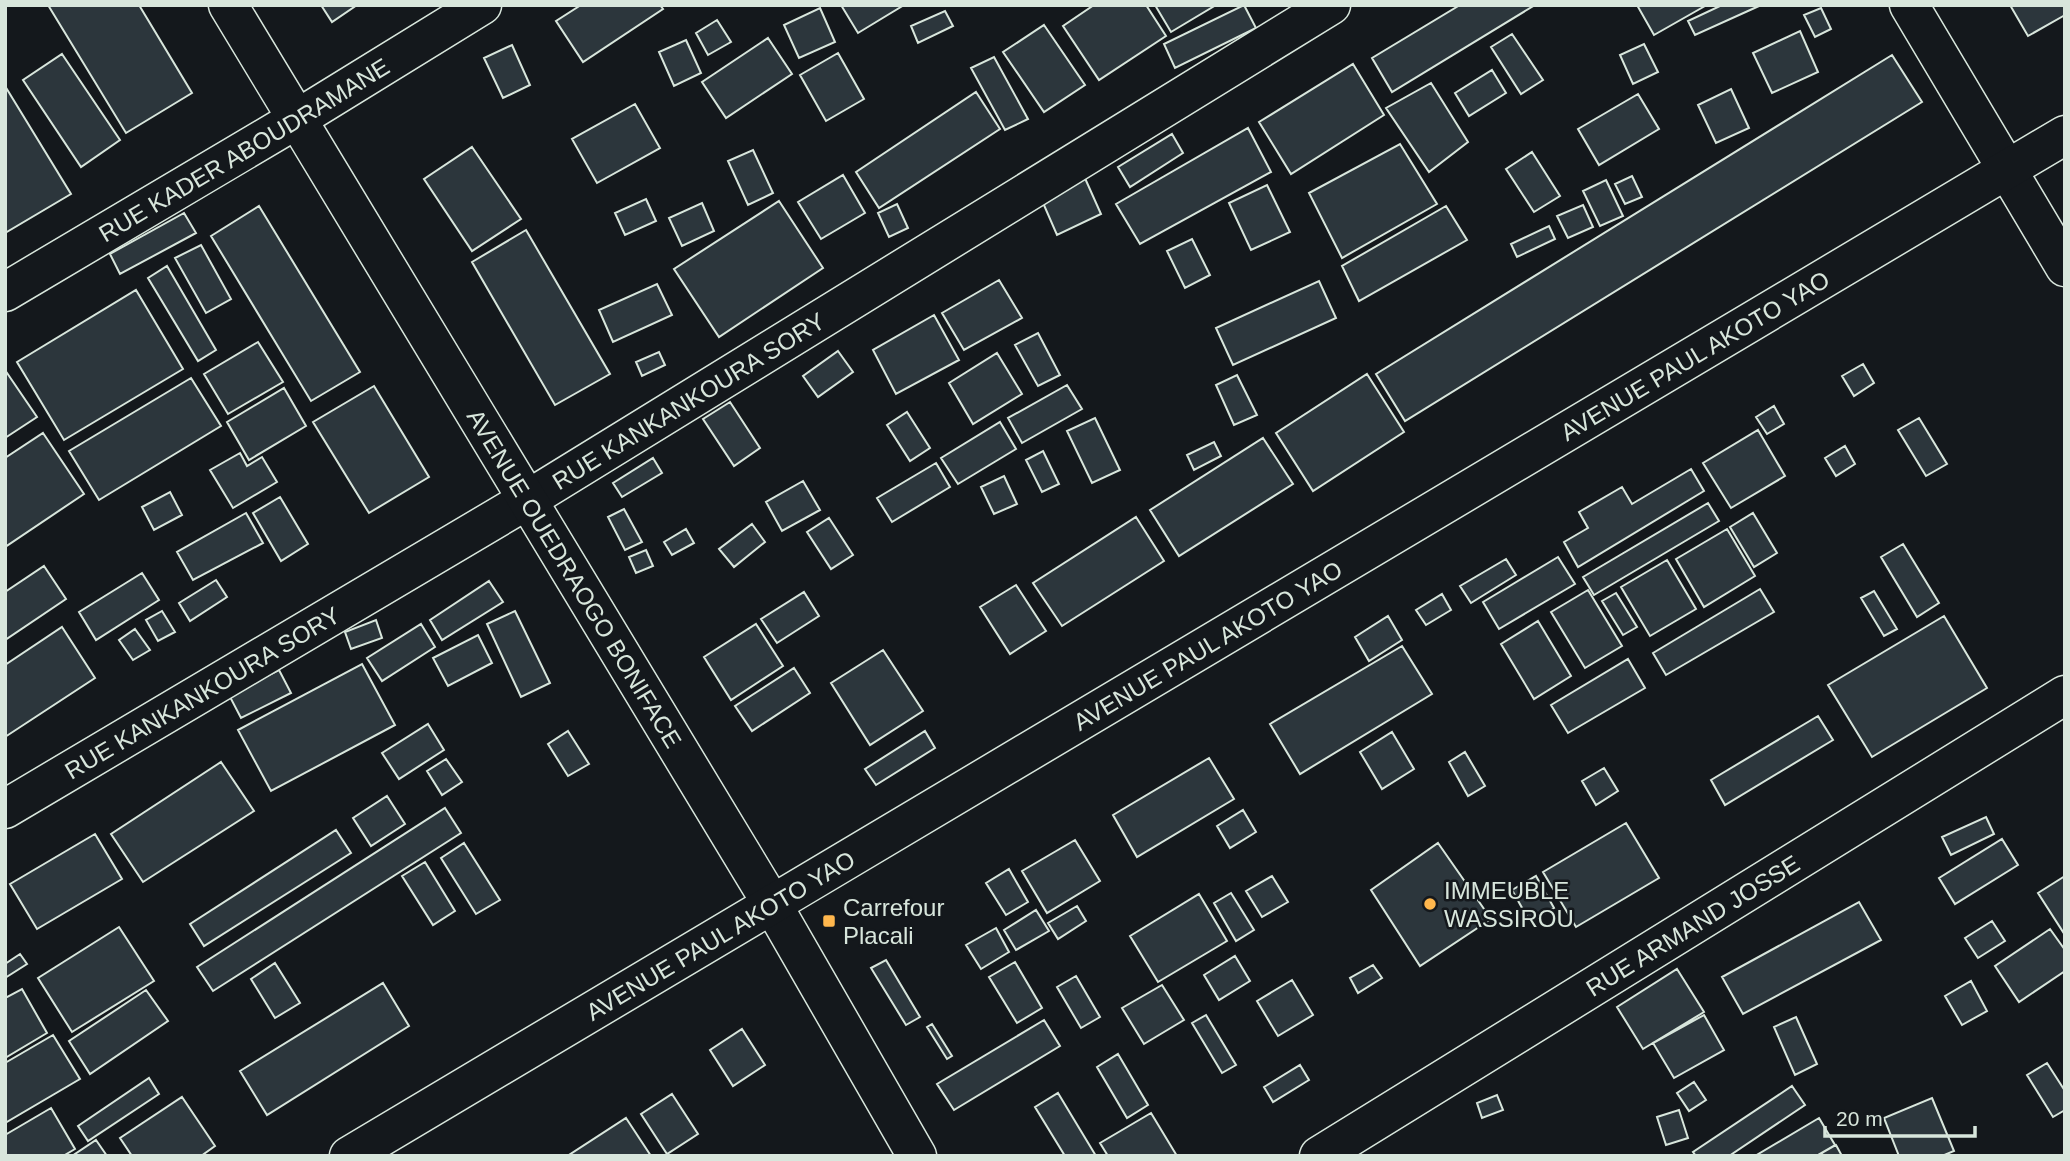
<svg xmlns="http://www.w3.org/2000/svg" width="2070" height="1161" viewBox="0 0 2070 1161" font-family="Arial,sans-serif">
<style>
.building{fill:#2c363c;stroke:#d8e6dc;stroke-width:2}
.lines{fill:none;stroke-linecap:round;stroke-linejoin:round}
.minor-casing{stroke:#d8e6dc;stroke-width:41}
.tertiary-casing{stroke:#d8e6dc;stroke-width:41}
.minor{stroke:#14181c;stroke-width:38}
.tertiary{stroke:#14181c;stroke-width:38}
.poi-dot{fill:#ffb74d;stroke:#14181c;stroke-width:2.5}
.labels{text-anchor:middle;dominant-baseline:central;stroke-width:5;stroke-linejoin:round;paint-order:stroke}
.street-label{font-size:24px;fill:#d8e6dc;stroke:#14181c}
.poi-label{font-size:24px;fill:#d8e6dc;stroke:#14181c;text-anchor:start}
</style>
<rect width="100%" height="100%" fill="#14181c"/>
<path class="building" d="M48,5H139L192,93L126,133Z
M321,5H357L332,22Z
M581,5H660L663,9L583,62L556,21Z
M841,5H904L858,33Z
M1094,5H1146L1166,36L1099,80L1063,26Z
M1155,5H1216L1171,32Z
M1244,5L1256,28L1175,68L1164,44Z
M1460,5H1535L1392,92L1372,58Z
M1637,5H1705V6L1654,35Z
M1722,5L1759,6L1695,35L1688,21Z
M2010,5H2065V15L2028,36Z
M820,8L835,42L799,58L784,25Z
M1821,8L1831,29L1815,37L1804,15Z
M945,11L953,26L918,43L911,26Z
M717,20L731,42L708,55L696,33Z
M1044,25L1085,85L1044,112L1003,52Z
M1800,31L1818,72L1772,93L1753,53Z
M1512,34L1543,80L1521,94L1491,47Z
M768,38L792,74L726,118L702,82Z
M686,40L701,73L674,86L659,52Z
M1644,44L1658,72L1633,84L1620,55Z
M512,45L530,85L503,98L484,58Z
M838,53L864,99L826,121L800,75Z
M62,54L120,140L81,167L23,80Z
M1892,55L1922,102L1405,421L1376,374Z
M994,57L1028,119L1005,130L971,68Z
M1353,64L1384,115L1291,174L1259,122Z
M1492,70L1506,93L1469,116L1455,93Z
M1431,83L1468,142L1429,172L1386,108Z
M5,86L71,194L5,233Z
M1731,89L1749,128L1716,143L1698,105Z
M976,92L1000,129L879,208L856,172Z
M1638,94L1659,129L1599,165L1578,129Z
M635,104L660,148L597,183L572,139Z
M1248,128L1271,172L1140,244L1116,204Z
M1172,134L1183,153L1130,187L1118,167Z
M1400,144L1437,204L1342,258L1309,193Z
M472,147L521,219L472,251L424,179Z
M753,150L773,193L748,205L728,161Z
M1532,152L1560,196L1534,212L1506,169Z
M843,175L865,213L821,239L798,202Z
M1084,176L1101,214L1057,235L1040,196Z
M1632,176L1642,197L1625,204L1615,184Z
M1606,180L1623,216L1600,226L1583,191Z
M1267,185L1290,232L1251,250L1229,203Z
M646,199L656,221L625,235L615,213Z
M779,201L823,268L719,337L674,269Z
M702,203L714,231L682,246L669,218Z
M897,204L908,228L889,237L878,213Z
M1583,205L1593,227L1568,238L1557,216Z
M259,206L360,372L311,401L211,236Z
M1446,206L1467,240L1359,301L1342,266Z
M184,213L196,233L120,274L110,254Z
M1549,226L1555,239L1517,257L1511,244Z
M526,230L610,374L555,405L472,262Z
M1192,239L1210,275L1185,288L1167,251Z
M201,245L231,299L206,313L175,258Z
M167,266L216,350L198,361L148,278Z
M999,280L1022,318L964,350L942,313Z
M1319,281L1336,318L1233,365L1216,328Z
M657,284L672,315L613,342L599,310Z
M136,290L183,369L64,440L17,362Z
M934,315L959,360L896,394L873,350Z
M1038,333L1060,375L1038,386L1015,345Z
M258,342L283,382L228,414L204,374Z
M838,351L853,372L818,397L803,376Z
M659,352L665,365L642,376L636,362Z
M997,353L1022,394L973,424L949,383Z
M1863,364L1874,383L1854,396L1842,376Z
M5,370L37,417L5,438Z
M1367,374L1404,432L1313,491L1276,433Z
M1237,375L1257,415L1234,425L1216,385Z
M191,378L221,426L99,500L69,451Z
M1067,385L1082,409L1022,443L1008,418Z
M374,386L429,477L369,513L313,422Z
M284,388L306,426L249,460L227,422Z
M730,402L760,448L734,466L703,419Z
M1774,406L1784,424L1767,434L1756,417Z
M907,412L930,448L910,461L887,425Z
M1095,418L1120,470L1092,483L1067,431Z
M1919,418L1947,464L1926,476L1898,430Z
M1000,422L1016,449L958,484L941,458Z
M1758,430L1785,476L1731,508L1703,463Z
M43,433L84,494L5,547V458Z
M1263,438L1293,484L1179,556L1150,510Z
M1214,442L1221,456L1194,470L1187,455Z
M1845,446L1855,464L1836,476L1825,458Z
M1043,451L1059,484L1042,492L1026,460Z
M240,453L247,466L262,457L277,482L233,508L210,470Z
M653,458L662,473L622,497L613,483Z
M936,463L950,487L892,522L877,498Z
M1691,469L1704,491L1578,567L1564,542L1588,528L1579,512L1622,487L1632,504Z
M1004,476L1017,504L994,514L981,487Z
M803,481L820,510L782,531L766,502Z
M170,492L182,515L154,530L142,507Z
M280,497L308,544L281,561L253,513Z
M1708,503L1719,521L1594,595L1583,577Z
M624,509L642,542L625,550L608,517Z
M246,513L263,543L193,580L177,552Z
M1753,513L1777,553L1754,567L1730,527Z
M1136,517L1164,561L1062,626L1033,583Z
M829,518L853,555L831,569L807,532Z
M752,524L765,542L734,567L719,549Z
M686,529L694,543L672,555L664,542Z
M1727,529L1755,576L1704,607L1676,559Z
M1903,544L1939,603L1917,617L1881,557Z
M646,550L653,566L636,573L629,557Z
M1558,557L1575,584L1499,629L1483,602Z
M1506,559L1516,575L1471,603L1460,586Z
M1667,560L1696,609L1650,636L1621,587Z
M44,566L66,599L5,640V592Z
M142,573L159,600L96,640L79,612Z
M216,580L227,597L190,621L179,603Z
M489,581L503,602L442,640L430,620Z
M1016,585L1046,631L1010,654L980,607Z
M1760,589L1774,612L1666,675L1653,653Z
M1588,590L1622,646L1585,668L1551,612Z
M1874,591L1897,629L1884,636L1861,598Z
M804,592L819,616L777,643L761,619Z
M1616,593L1637,627L1623,635L1602,601Z
M1442,594L1451,610L1426,625L1416,610Z
M162,611L175,632L158,641L146,620Z
M515,611L550,683L521,697L487,624Z
M1388,616L1402,640L1369,661L1355,637Z
M1944,616L1987,688L1872,757L1828,685Z
M376,620L382,638L351,649L345,632Z
M1538,621L1571,676L1534,699L1501,644Z
M421,624L435,647L382,681L367,658Z
M756,624L783,666L731,700L704,657Z
M62,627L95,678L5,737V665Z
M135,629L150,650L133,660L119,640Z
M478,635L492,663L448,686L433,658Z
M1402,646L1432,694L1300,774L1270,724Z
M883,650L923,711L870,745L831,683Z
M1628,659L1645,688L1568,733L1551,705Z
M362,664L395,725L271,791L238,730Z
M794,668L810,693L752,731L735,706Z
M279,670L291,693L241,718L229,695Z
M1818,716L1833,740L1725,805L1711,780Z
M428,724L444,750L399,779L382,753Z
M568,731L589,764L568,776L548,744Z
M925,731L935,748L876,785L865,769Z
M1392,732L1414,769L1382,789L1360,752Z
M1465,752L1485,786L1468,796L1449,762Z
M1209,758L1234,799L1137,857L1113,815Z
M446,759L462,782L442,795L427,771Z
M221,762L254,811L143,882L111,834Z
M1604,768L1618,791L1596,805L1582,781Z
M387,796L405,824L371,846L353,818Z
M445,808L461,833L213,991L197,967Z
M1243,810L1256,832L1230,848L1217,826Z
M1986,817L1994,834L1951,855L1942,837Z
M1626,823L1659,878L1576,927L1543,872Z
M336,830L351,853L204,946L190,924Z
M95,834L122,879L37,929L10,884Z
M2002,839L2018,865L1955,904L1939,878Z
M1075,840L1100,881L1047,913L1022,871Z
M464,843L500,900L476,914L441,858Z
M1438,843L1491,919L1420,966L1371,890Z
M425,862L455,911L433,925L402,876Z
M1009,869L1028,902L1006,915L986,883Z
M1272,876L1288,902L1262,917L1246,891Z
M1536,876L1554,908L1530,922L1512,890Z
M2065,876V935L2038,893Z
M1231,893L1254,930L1236,941L1214,903Z
M1199,894L1227,941L1158,982L1130,936Z
M1859,902L1881,940L1743,1014L1722,977Z
M1077,906L1086,921L1058,939L1048,923Z
M1036,910L1049,931L1016,950L1004,930Z
M1992,921L2005,941L1978,958L1965,938Z
M119,927L154,981L72,1032L38,978Z
M996,928L1009,952L981,969L966,945Z
M2050,929L2065,950V971L2019,1002L1995,966Z
M20,954L27,964L5,978V964Z
M1235,956L1250,981L1219,1000L1204,975Z
M886,960L920,1017L906,1025L871,968Z
M1015,962L1042,1008L1017,1023L989,977Z
M275,963L300,1003L275,1018L251,979Z
M1373,965L1382,978L1358,993L1350,978Z
M1677,969L1704,1012L1643,1049L1617,1007Z
M1076,976L1100,1017L1081,1028L1057,987Z
M1292,980L1313,1015L1278,1036L1257,1001Z
M1971,981L1987,1011L1962,1025L1945,996Z
M383,983L409,1026L267,1115L240,1071Z
M1162,985L1184,1020L1144,1044L1122,1008Z
M22,989L47,1033L5,1058V998Z
M146,990L168,1021L90,1074L69,1041Z
M1206,1015L1236,1065L1222,1073L1192,1023Z
M1704,1015L1724,1050L1674,1078L1653,1043Z
M1796,1017L1817,1064L1795,1075L1774,1027Z
M1044,1020L1060,1046L954,1110L937,1084Z
M932,1024L952,1056L947,1059L927,1027Z
M742,1029L765,1065L733,1086L710,1050Z
M53,1035L80,1079L5,1123V1063Z
M1118,1054L1148,1105L1127,1118L1097,1067Z
M2047,1063L2065,1091V1110L2053,1117L2027,1075Z
M1300,1065L1309,1080L1273,1102L1264,1087Z
M149,1078L159,1094L88,1141L78,1126Z
M1694,1082L1706,1100L1689,1111L1677,1093Z
M1792,1086L1805,1105L1729,1156H1696L1693,1152Z
M1058,1093L1096,1156H1065L1035,1107Z
M672,1094L698,1134L667,1154L641,1114Z
M1497,1095L1503,1110L1482,1118L1477,1103Z
M182,1097L215,1146L201,1156H132L120,1138Z
M1932,1098L1954,1151L1942,1156H1899L1884,1118Z
M51,1108L75,1149L63,1156H5V1135Z
M1679,1110L1688,1138L1666,1145L1657,1117Z
M1151,1113L1177,1156H1108L1100,1143Z
M626,1118L651,1156H570L569,1155Z
M1819,1118L1835,1145L1816,1156H1755Z
M96,1140L107,1156H72Z
M1836,1145L1842,1156H1823L1822,1153Z"/>
<g class="lines">
<g class="minor-casing">
<g id="minor">
<path d="M1909,5L2065,267"/>
<path id="s1" d="M5,292L297,119L482,5"/>
<path id="s2" d="M5,809L527,500L1331,5"/>
<path id="s3" d="M1319,1156L2065,695"/>
</g>
</g>
<g class="tertiary-casing">
<g id="tertiary">
<path id="s4" d="M228,5L772,904L917,1156"/>
<path id="s5" d="M349,1156L2065,135"/>
</g>
</g>
<use href="#minor" class="minor"/>
<use href="#tertiary" class="tertiary"/>
</g>
<g class="poi-dot">
<circle cx="1430" cy="904" r="7"/>
<rect x="822" y="914" width="14" height="14" rx="3.5"/>
</g>
<g class="labels">
<g class="street-label">
<text stroke="none"><textPath href="#s1" startOffset="278">RUE KADER ABOUDRAMANE</textPath></text>
<text stroke="none"><textPath href="#s5" startOffset="1566">AVENUE PAUL AKOTO YAO</textPath></text>
<text stroke="none"><textPath href="#s2" startOffset="796">RUE KANKANKOURA SORY</textPath></text>
<text stroke="none"><textPath href="#s4" startOffset="670">AVENUE OUEDRAOGO BONIFACE</textPath></text>
<text stroke="none"><textPath href="#s5" startOffset="999">AVENUE PAUL AKOTO YAO</textPath></text>
<text stroke="none"><textPath href="#s2" startOffset="229">RUE KANKANKOURA SORY</textPath></text>
<text stroke="none"><textPath href="#s3" startOffset="439">RUE ARMAND JOSSE</textPath></text>
<text stroke="none"><textPath href="#s5" startOffset="432">AVENUE PAUL AKOTO YAO</textPath></text>
</g>
<g class="poi-label">
<text x="1444" y="890">IMMEUBLE<tspan x="1444" dy="28">WASSIROU</tspan></text>
<text x="843" y="907">Carrefour<tspan x="843" dy="28">Placali</tspan></text>
</g>
</g>
<rect width="2070" height="1161" fill="none" stroke="#d8e6dc" stroke-width="14"/>
<path d="M1825 1126v10h150v-10" fill="none" stroke="#d8e6dc" stroke-width="3.5"/>
<text x="1836" y="1126" font-size="21" fill="#d8e6dc" stroke="#14181c" stroke-width="5" paint-order="stroke">20 m</text>
</svg>
